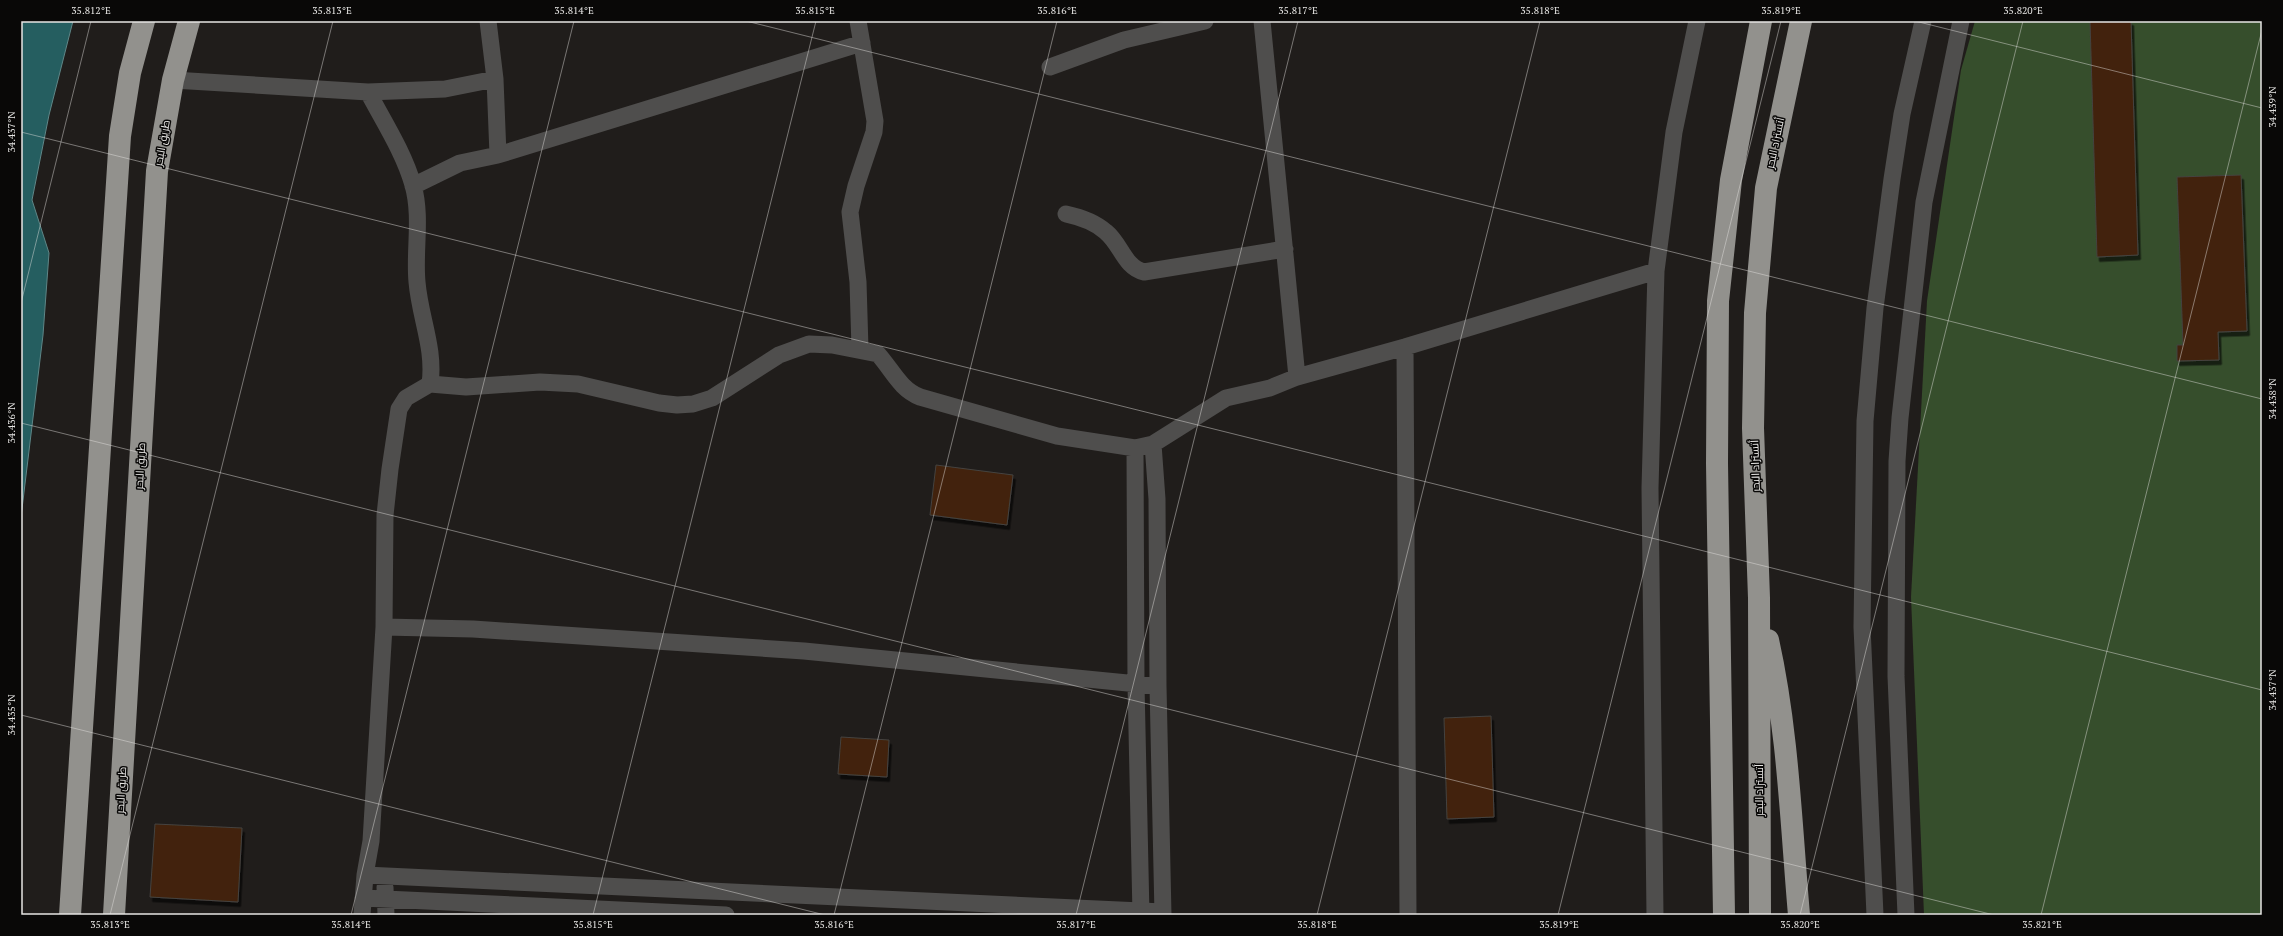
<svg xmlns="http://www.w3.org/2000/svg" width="2283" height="936" viewBox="0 0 2283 936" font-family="'PT Serif',Cairo,serif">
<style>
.green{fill:#364e2c}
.water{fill:#255e60;stroke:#5f8687}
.building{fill:#43240b;stroke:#454240;filter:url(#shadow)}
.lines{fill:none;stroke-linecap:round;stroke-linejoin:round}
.minor{stroke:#4f4e4d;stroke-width:17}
.highway{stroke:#92918d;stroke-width:22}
.ticks{fill:none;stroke:#e6e5e3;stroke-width:1;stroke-opacity:0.45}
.labels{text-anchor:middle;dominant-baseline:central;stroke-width:3;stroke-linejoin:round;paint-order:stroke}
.street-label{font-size:11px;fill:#e6e5e3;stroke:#090807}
.neatline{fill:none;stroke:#e6e5e3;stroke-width:1.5}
.ticks-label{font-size:10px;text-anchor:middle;fill:#e6e5e3}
</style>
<defs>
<filter id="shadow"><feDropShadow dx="2.5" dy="4.5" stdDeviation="0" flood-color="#0009"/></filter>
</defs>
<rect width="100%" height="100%" fill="#201d1b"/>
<path class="green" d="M1975,21H2262V915H1924L1911,597L1927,301L1961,70Z"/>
<path class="water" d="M21,21H73L49,115L32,200L49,253L43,335L21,517Z"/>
<path class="building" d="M2090,21H2131L2138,255L2097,257Z
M2241,175L2247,331L2218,332L2219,360L2177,361V345H2183L2177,177Z
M936,465L1013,475L1007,525L930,515Z
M1491,716L1494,817L1447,819L1444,718Z
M841,737L889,740L887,777L838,774Z
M155,824L242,828L238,902L150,897Z"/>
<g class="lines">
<path class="minor" d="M858,21L875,121L874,132L856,186L850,212L858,282L860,349
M1262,21L1297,377L1405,347L1656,271
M1050,67L1124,40L1205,21
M173,80L368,92C384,122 404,153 413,185C422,217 414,251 417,282C420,318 435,348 430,384L406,398L399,409L390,469L385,515L384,627L371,841L365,875L362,915
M368,92L445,89L495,79
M498,155L862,43
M413,186L460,163L498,155L495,79L488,21
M1066,214C1080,217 1095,222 1106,232C1121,244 1124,267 1144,272L1285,249
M1405,347L1408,915
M430,384L466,387L540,382L578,384L659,403L677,405L693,404L712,398L779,355L809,344L832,345L878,354C893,371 900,389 920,397L1057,436L1135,448L1153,444L1226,398L1270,388L1297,377
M1153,444L1157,499L1158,686L1163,915
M1135,448L1136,684L1141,915
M384,627L473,629L804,651L1158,686
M365,875L1163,912
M385,887L386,915
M363,898L726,915
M1655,915L1650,488L1656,271L1674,132L1697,21
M1875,915L1862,627L1865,421L1875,308L1892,179L1902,114L1923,21
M1906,915L1896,676L1897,461L1900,418L1924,202L1961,21"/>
<path class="highway" d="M1768,640C1788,730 1791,823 1799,915
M70,915L120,136L130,73L144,21
M114,915L157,171L173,80L189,21
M1724,915L1717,463L1718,301L1731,180L1761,21
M1760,915L1759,598L1753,428L1755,313L1766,188L1801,21"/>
</g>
<path class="ticks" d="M746,21L2262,399M1915,21L2262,108M21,132L2262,690M21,303L91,21M21,423L1994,915M21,715L825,915M110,915L333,21M351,915L574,21M593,915L816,21M834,915L1057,21M1076,915L1298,21M1317,915L1540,21M1558,915L1781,21M1800,915L2023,21M2041,915L2262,30"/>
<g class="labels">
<g class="street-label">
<text transform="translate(162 143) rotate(-80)">طريق البحر</text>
<text transform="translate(1775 143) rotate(-78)">أتستراد البحر</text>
<text transform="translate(140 466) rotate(-87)">طريق البحر</text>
<text transform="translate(1755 466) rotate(-92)">أتستراد البحر</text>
<text transform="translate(121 790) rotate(-87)">طريق البحر</text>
<text transform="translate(1759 790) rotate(-90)">أتستراد البحر</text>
</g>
</g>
<rect width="2283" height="936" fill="none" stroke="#090807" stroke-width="44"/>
<rect x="22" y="22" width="2239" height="892" class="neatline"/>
<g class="ticks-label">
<text x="91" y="14">35.812°E</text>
<text x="332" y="14">35.813°E</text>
<text x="574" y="14">35.814°E</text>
<text x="815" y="14">35.815°E</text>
<text x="1057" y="14">35.816°E</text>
<text x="1298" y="14">35.817°E</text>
<text x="1540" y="14">35.818°E</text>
<text x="1781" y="14">35.819°E</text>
<text x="2023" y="14">35.820°E</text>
<text transform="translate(2272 107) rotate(-90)" y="4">34.439°N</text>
<text transform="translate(11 132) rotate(-90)" y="4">34.437°N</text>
<text transform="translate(2272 399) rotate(-90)" y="4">34.438°N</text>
<text transform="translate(11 423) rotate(-90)" y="4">34.436°N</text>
<text transform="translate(2272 690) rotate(-90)" y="4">34.437°N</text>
<text transform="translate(11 715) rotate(-90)" y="4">34.435°N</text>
<text x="110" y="928">35.813°E</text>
<text x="351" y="928">35.814°E</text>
<text x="593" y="928">35.815°E</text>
<text x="834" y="928">35.816°E</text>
<text x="1076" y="928">35.817°E</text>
<text x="1317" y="928">35.818°E</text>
<text x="1559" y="928">35.819°E</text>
<text x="1800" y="928">35.820°E</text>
<text x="2042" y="928">35.821°E</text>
</g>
</svg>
